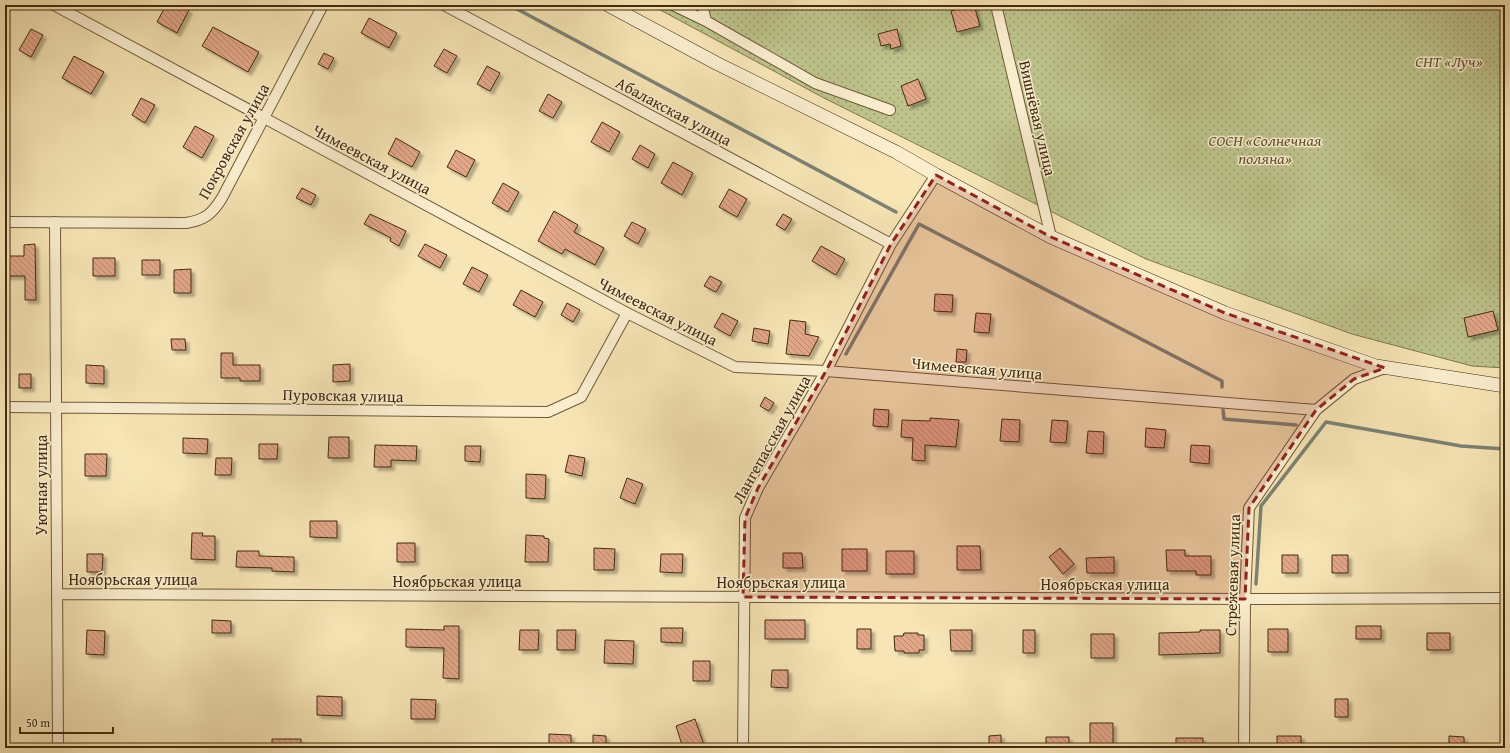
<svg xmlns="http://www.w3.org/2000/svg" width="1510" height="753" viewBox="0 0 1510 753" font-family="'Gentium Book Plus',serif">
<style>
.garden{fill:url(#garden-dots);stroke:#80784e}
.lines{fill:none;stroke-linecap:round;stroke-linejoin:round}
.stream{stroke:#7c8274;stroke-width:3.5}
.building{fill:url(#building-back-hatch);stroke:#422b0f;filter:url(#shadow)}
.street-casing{stroke:#6f5a38;stroke-width:12}
.secondary-casing{stroke:#422b0f;stroke-width:14}
.street{stroke:#faeecf;stroke-width:10}
.secondary{stroke:#faeecf;stroke-width:13}
.marked{fill:#8f2418;fill-opacity:0.2;stroke:#8f2418;stroke-width:3;stroke-dasharray:8 5;stroke-linejoin:round}
.labels{text-anchor:middle;dominant-baseline:central;stroke-width:3;stroke-linejoin:round;paint-order:stroke}
.park-label{font-size:16px;font-style:italic;fill:#61512e;stroke:#faeecf}
.street-label{font-size:16px;fill:#422b0f;stroke:#faeecf}
</style>
<defs>
<pattern id="garden-dots" width="8" height="8" patternUnits="userSpaceOnUse"><rect width="8" height="8" fill="#bec48c"/><path d="M2 2h.1M6 6h.1" fill="none" stroke="#9c9f71" stroke-width="1.8" stroke-linecap="round"/></pattern>
<pattern id="building-back-hatch" width="6" height="6" patternUnits="userSpaceOnUse"><rect width="6" height="6" fill="#e2a789"/><path d="M-1 5l2 2M0 0l6 6M5-1l2 2" fill="none" stroke="#b9886e"/></pattern>
<filter id="shadow"><feDropShadow dx="3.5" dy="3.5" stdDeviation="1" flood-color="#0004"/></filter>
</defs>
<rect width="100%" height="100%" fill="#f7e5b5"/>
<filter id="stains"><feTurbulence type="fractalNoise" baseFrequency=".005" numOctaves="4"/><feColorMatrix values="0 0 0 0 .2 0 0 0 0 .09 0 0 0 0 .02 0 0 0 .5 -.17"/></filter>
<radialGradient id="worn" r=".72"><stop offset=".6" stop-color="#630" stop-opacity="0"/><stop offset="1" stop-color="#630" stop-opacity=".3"/></radialGradient>
<path class="garden" d="M651,5H1505V368L1472,366L1352,334L1146,259L824,98Z"/>
<g class="lines">
<path class="stream" d="M503,5L517,9L896,212
M846,354L919,224L1222,381V387
M1223,410L1224,419L1296,425
M1256,584L1261,506L1326,422L1461,446L1505,449"/>
</g>
<path class="building" d="M166,5H180L189,10L177,33L157,22Z
M974,5L980,26L957,32L951,11Z
M369,18L397,33L389,48L361,33Z
M213,27L259,52L248,72L202,46Z
M31,29L43,35L31,57L19,50Z
M897,29L901,46L891,49L890,44L881,46L878,34Z
M444,49L457,56L447,73L434,66Z
M324,53L334,58L328,69L318,64Z
M74,56L104,72L91,94L62,78Z
M487,66L500,73L490,91L477,84Z
M918,79L926,99L908,106L901,86Z
M548,94L562,102L553,118L539,111Z
M141,98L155,105L145,123L132,115Z
M602,122L620,132L609,152L591,142Z
M195,126L214,136L202,158L183,147Z
M396,138L420,152L412,167L388,154Z
M640,145L655,154L648,168L632,159Z
M456,150L475,160L466,177L447,167Z
M673,162L693,173L682,195L661,183Z
M503,183L519,192L508,212L492,203Z
M302,188L316,195L311,205L296,198Z
M729,189L747,199L737,217L719,207Z
M554,211L578,225L574,232L604,248L595,265L565,249L562,254L538,241Z
M370,214L406,231L399,246L390,241L391,238L364,224Z
M783,214L792,219L785,230L776,225Z
M632,222L646,229L638,244L624,236Z
M35,244L36,300H25V276H5V256H24V245Z
M425,244L447,255L440,268L418,256Z
M821,246L845,259L836,275L812,261Z
M93,258H115V276H93Z
M142,260H160V275H142Z
M472,267L488,275L479,292L463,284Z
M191,269V293H174V270Z
M710,276L722,282L716,292L704,286Z
M521,290L543,302L535,317L513,305Z
M935,294L953,295L952,312L934,311Z
M567,303L580,310L573,322L561,315Z
M1493,311L1498,330L1468,337L1464,318Z
M722,313L738,321L730,336L714,327Z
M976,313L991,314L989,333L974,332Z
M790,320L806,322L805,334L819,337L809,356L786,354Z
M754,328L770,331L768,344L752,341Z
M171,339H185L186,350H172Z
M957,349L967,350L966,362H956Z
M221,353H233V365H260V381H240V378H221Z
M350,364V381L333,382V365Z
M86,365L104,366V384L86,383Z
M19,374H31V388H19Z
M765,397L774,403L769,411L760,406Z
M874,409L889,410L888,427L873,426Z
M930,418L959,420L956,447L925,445V461L912,460L913,438L901,437L902,420L930,421Z
M1002,419L1020,420L1019,442L1000,441Z
M1052,420L1068,421L1066,443L1050,442Z
M1146,428L1166,430L1164,448L1145,447Z
M1088,431L1104,432L1103,454L1086,453Z
M329,437H349V458H328Z
M183,438L208,439L207,454L183,453Z
M259,444H278L277,459H259Z
M375,445L417,446L416,461L391,460V467H374Z
M1191,445L1210,446L1209,464L1190,462Z
M465,446H481L480,462L465,461Z
M85,454H107L106,476H85Z
M569,455L585,458L582,476L565,472Z
M216,458H232L231,475H215Z
M526,474L546,475L545,499L526,498Z
M627,478L643,484L635,504L620,498Z
M310,521H337V538L310,537Z
M192,533H203L202,536H215V560L191,559Z
M526,535L544,536V538L549,539L548,562H525Z
M397,543H415V562H397Z
M957,546H980L981,570H957Z
M594,548L615,549L614,570H594Z
M1060,548L1074,564L1063,574L1049,557Z
M842,549H867V571H842Z
M1166,550H1185V556H1211V575H1196V571H1167Z
M237,551H259V556L294,557V572L272,571V568L236,567Z
M886,551H914V574H886Z
M783,553H802L803,568H783Z
M87,554H103L102,572H87Z
M661,554H683L682,573L660,572Z
M1282,555H1298V573H1282Z
M1332,555H1348V573H1332Z
M1114,557V573H1087L1086,558Z
M212,620L231,621V633H212Z
M765,620H805V639H765Z
M444,626H459V679L443,678L444,648L406,647V629L444,630Z
M1356,626H1381V639H1356Z
M661,628H683L682,643L661,642Z
M857,629H871V649H857Z
M1268,629H1288V652H1268Z
M87,630L105,631L104,655L86,654Z
M520,630H539L538,650H519Z
M557,630H576L575,650H557Z
M950,630H972V651H951Z
M1023,630H1035V653H1023Z
M1200,630H1220V653L1159,655V633L1200,632Z
M904,633H918V635H924V650H919V653H904V651H895L894,636H903Z
M1427,633H1450V650H1427Z
M1091,634H1114V658H1091Z
M605,640L634,641L633,664L604,663Z
M693,661H710V681H693Z
M772,670H788V688L771,687Z
M317,696L342,697V716L317,715Z
M411,699L436,700L435,719H411Z
M1335,699H1348V717H1335Z
M695,719L705,748H683L676,726Z
M1090,723H1113V746H1090Z
M549,734L571,735V748H549Z
M593,735L606,736V748H593Z
M1001,735V748H989V736Z
M1277,736H1301V748H1277Z
M1449,736L1464,737V748H1449Z
M1046,737H1069V748H1046Z
M1176,738H1203V748H1176Z
M272,739H301V748H272Z"/>
<g class="lines">
<g class="street-casing">
<path id="street" d="M54,5L627,313L735,367L826,371L1316,410
M444,5L891,244
M673,5L706,21
M702,5L706,21L815,83L890,110
M996,5L1051,237
M5,222L186,223C205,220 212,214 222,198L323,5
M55,222L58,748
M5,407L548,412L581,397L627,313
M57,594L1245,599L1505,598
M743,748L745,518L758,488L826,371L891,244L936,175
M1244,748L1245,599L1249,508L1316,410L1354,379L1385,368"/>
</g>
<g class="secondary-casing">
<path id="secondary" d="M608,5L716,63L896,152L936,175L1051,237L1225,313L1376,366L1505,386"/>
</g>
<use href="#street" class="street"/>
<use href="#secondary" class="secondary"/>
</g>
<path class="marked" d="M936,175L1051,237L1225,313L1385,368L1354,379L1316,410L1249,508L1245,599L743,597L745,518L758,488L826,371L891,244Z"/>
<g class="labels">
<g class="park-label">
<text x="1449" y="61">СНТ «Луч»</text>
<text x="1265" y="140">СОСН «Солнечная<tspan x="1265" dy="18">поляна»</tspan></text>
</g>
<g class="street-label">
<text transform="translate(674 111) rotate(28)">Абалакская улица</text>
<text transform="translate(1038 118) rotate(77)">Вишнёвая улица</text>
<text transform="translate(233 141) rotate(-61)">Покровская улица</text>
<text transform="translate(372 159) rotate(28)">Чимеевская улица</text>
<text transform="translate(658 311) rotate(27)">Чимеевская улица</text>
<text transform="translate(977 368) rotate(5)">Чимеевская улица</text>
<text transform="translate(343 395) rotate(1)">Пуровская улица</text>
<text transform="translate(771 439) rotate(-61)">Лангепасская улица</text>
<text transform="translate(41 485) rotate(-90)">Уютная улица</text>
<text transform="translate(1232 575) rotate(-88)">Стрежевая улица</text>
<text x="133" y="579">Ноябрьская улица</text>
<text x="457" y="581">Ноябрьская улица</text>
<text x="781" y="582">Ноябрьская улица</text>
<text x="1105" y="584">Ноябрьская улица</text>
</g>
</g>
<rect width="1510" height="753" fill="none" stroke="#f7e5b5" stroke-width="20"/>
<rect x="6" y="6" width="1498" height="741" fill="none" stroke="#422b0f" stroke-width="2"/>
<rect x="10" y="10" width="1490" height="733" fill="none" stroke="#422b0f"/>
<path d="M20 727v6h93v-6" fill="none" stroke="#422b0f" stroke-width="2"/>
<text x="26" y="727" font-size="12" fill="#422b0f" stroke="#faeecf" stroke-width="3" paint-order="stroke">50 m</text>
<rect width="100%" height="100%" filter="url(#stains)"/>
<rect width="100%" height="100%" fill="url(#worn)"/>
</svg>
